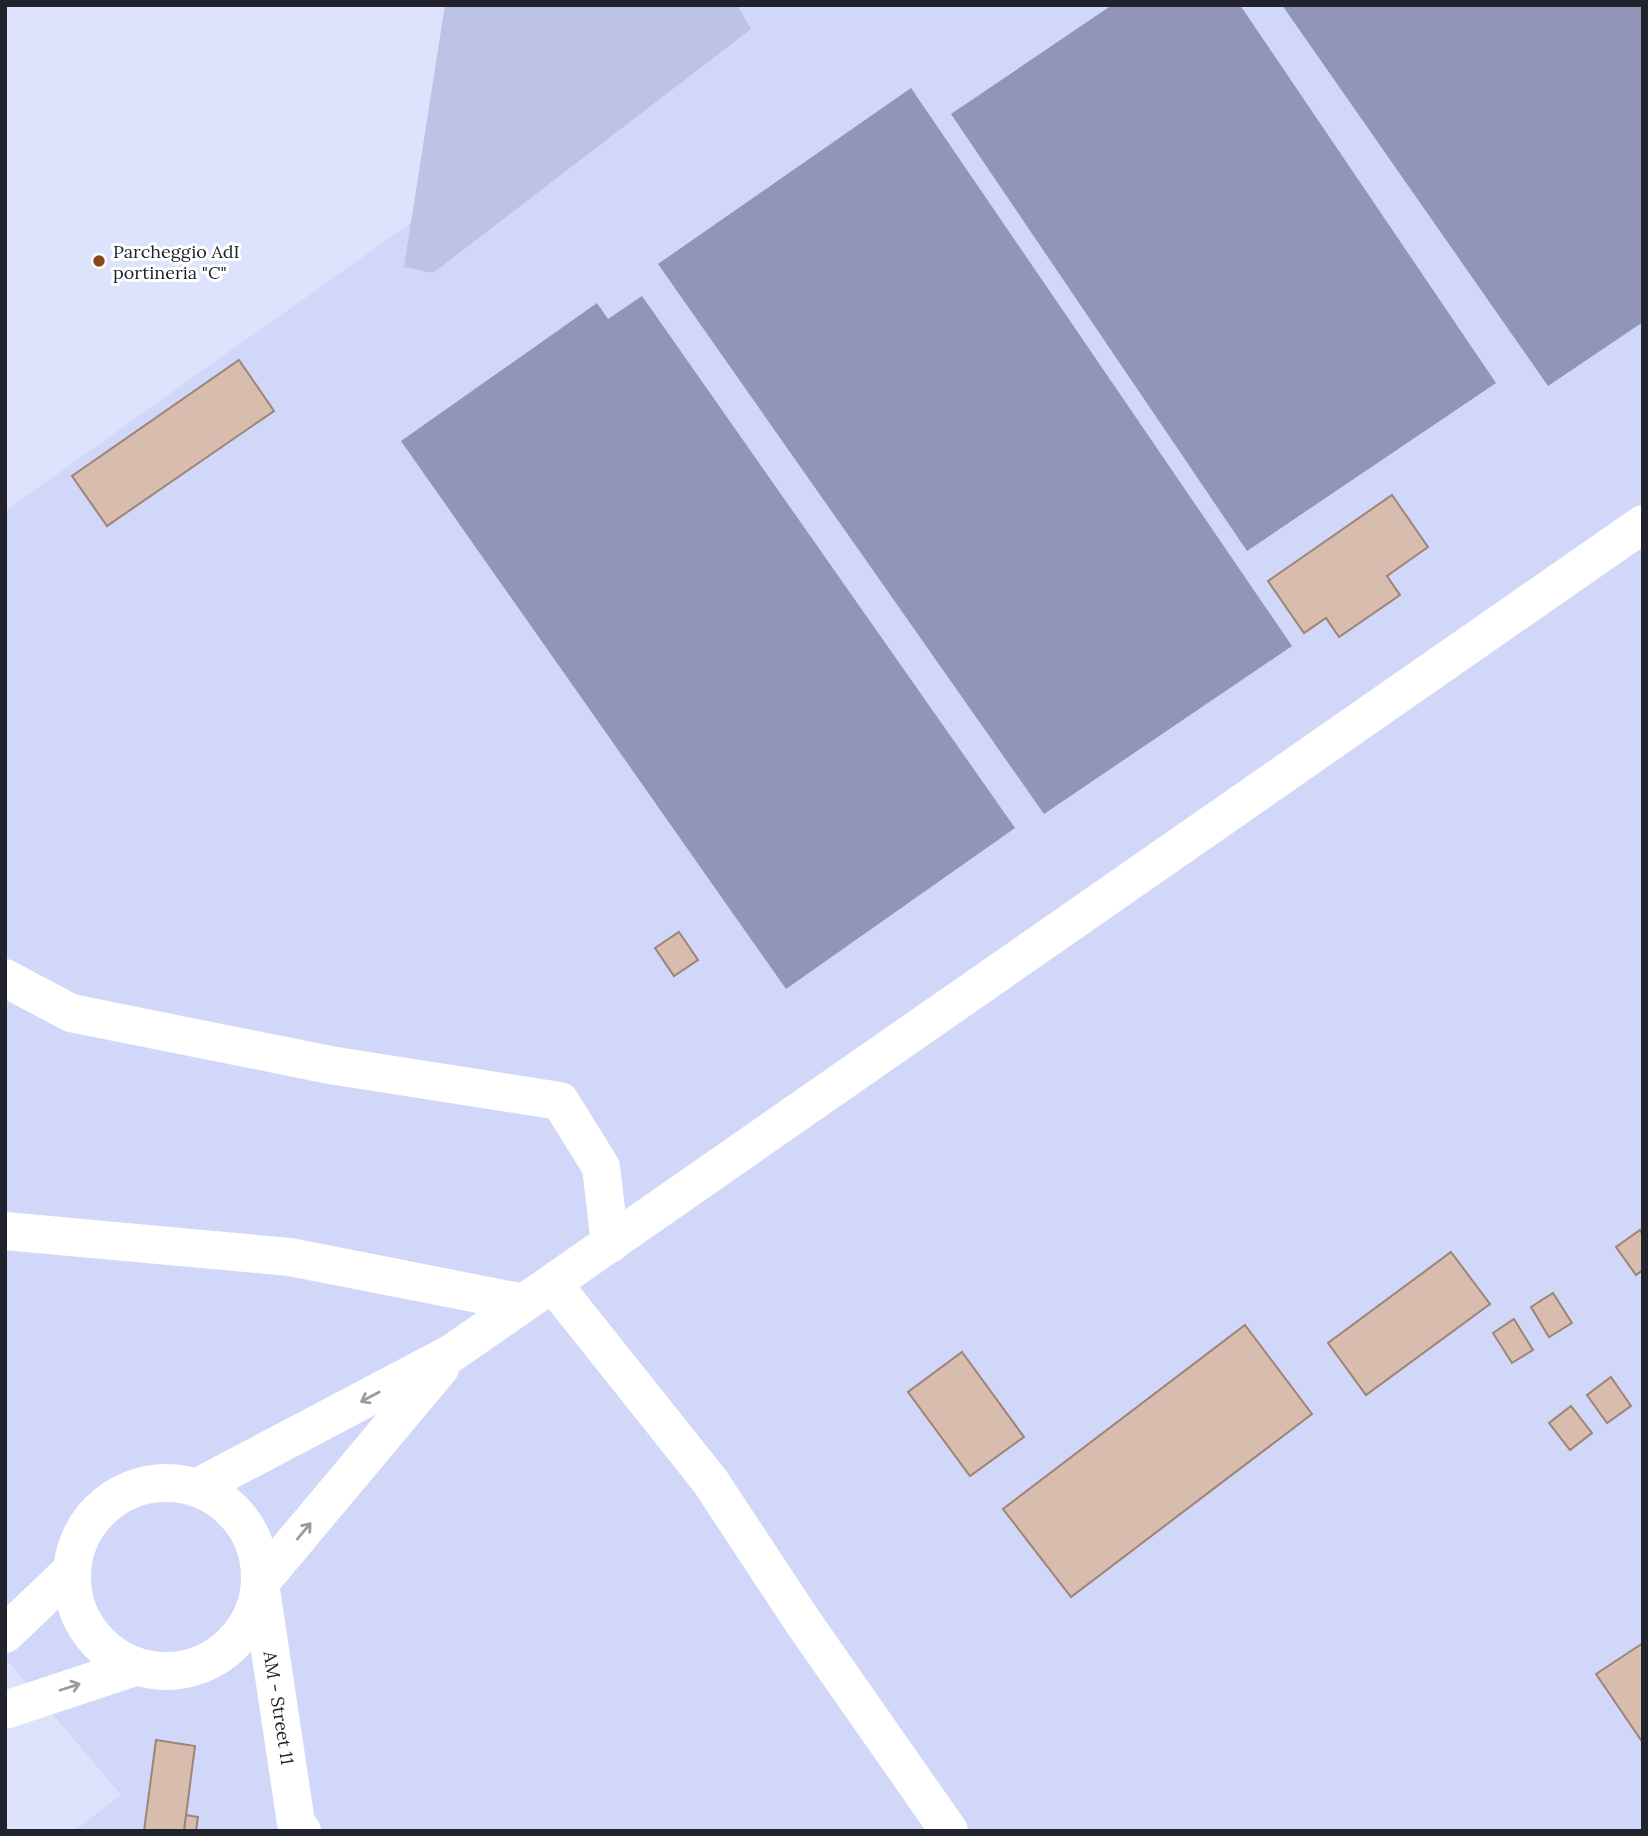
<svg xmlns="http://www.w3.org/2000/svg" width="1648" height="1836" viewBox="0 0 1648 1836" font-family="Lora,serif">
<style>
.built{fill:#d1d7f8}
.green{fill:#bdc3e5}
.water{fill:#9196b9}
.building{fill:#d8bdae;stroke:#9d8477;stroke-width:2}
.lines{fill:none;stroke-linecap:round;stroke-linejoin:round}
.minor{stroke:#fff;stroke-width:38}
.oneway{stroke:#9b9ca0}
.poi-dot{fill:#8a4619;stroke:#fff;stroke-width:2.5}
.labels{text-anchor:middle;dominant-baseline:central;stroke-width:6;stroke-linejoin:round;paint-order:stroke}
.poi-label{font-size:18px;fill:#21232c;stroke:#fff;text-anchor:start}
.street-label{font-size:18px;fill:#21232c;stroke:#fff}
</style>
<rect width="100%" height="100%" fill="#dde2fd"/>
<path class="built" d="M717,5H1643V1831H74L121,1795L5,1658V511Z"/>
<path class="green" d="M445,5H737L751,29L433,273L404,267Z"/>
<path class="water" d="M1112,5H1240L1496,383L1247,551L951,114Z
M1282,5H1643V322L1548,386Z
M911,88L1292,646L1044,814L658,264Z
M642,296L1015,828L786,989L401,441L597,303L608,319Z"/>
<path class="building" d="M239,360L274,411L107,526L72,476Z
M1392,495L1428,547L1387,576L1400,595L1339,637L1326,618L1304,633L1268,581Z
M679,932L698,960L674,976L655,948Z
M1640,1230L1643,1235V1270L1636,1275L1616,1247Z
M1451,1252L1490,1304L1366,1395L1328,1343Z
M1553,1293L1572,1323L1549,1337L1531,1307Z
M1514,1319L1533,1350L1512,1363L1493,1333Z
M1245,1325L1312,1414L1071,1597L1003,1509Z
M962,1352L1024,1437L970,1476L908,1392Z
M1611,1377L1631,1406L1607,1423L1587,1395Z
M1571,1406L1592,1433L1570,1450L1549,1423Z
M1643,1643V1743L1596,1674Z
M156,1740L195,1746L184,1831H144Z
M186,1815L198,1817L196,1831H184Z"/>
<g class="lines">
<path class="minor" d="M5,978L71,1013L330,1065L560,1101L601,1167L610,1244
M5,1231L290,1257L524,1303
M553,1284L710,1481L803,1622L949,1831
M72 1577a94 94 0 1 1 188 0a94 94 0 1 1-188 0Z
M196,1488L452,1353L1643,524
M5,1634L71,1571
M5,1710L135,1667
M302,1831L296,1823L260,1583L440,1368"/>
</g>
<defs><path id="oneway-shaft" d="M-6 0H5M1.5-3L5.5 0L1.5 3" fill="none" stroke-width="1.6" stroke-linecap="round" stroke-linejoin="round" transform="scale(1.75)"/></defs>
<g class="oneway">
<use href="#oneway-shaft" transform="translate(370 1397) rotate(152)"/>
<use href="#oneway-shaft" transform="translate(304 1531) rotate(-50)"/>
<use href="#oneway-shaft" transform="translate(70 1687) rotate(-18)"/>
</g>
<circle class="poi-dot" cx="99" cy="261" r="7"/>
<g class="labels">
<g class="poi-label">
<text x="113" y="251">Parcheggio AdI<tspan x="113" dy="21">portineria "C"</tspan></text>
</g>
<g class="street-label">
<text transform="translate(279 1708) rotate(81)">AM - Street 11</text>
</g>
</g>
<rect width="1648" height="1836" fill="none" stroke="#21232c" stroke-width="14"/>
</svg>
